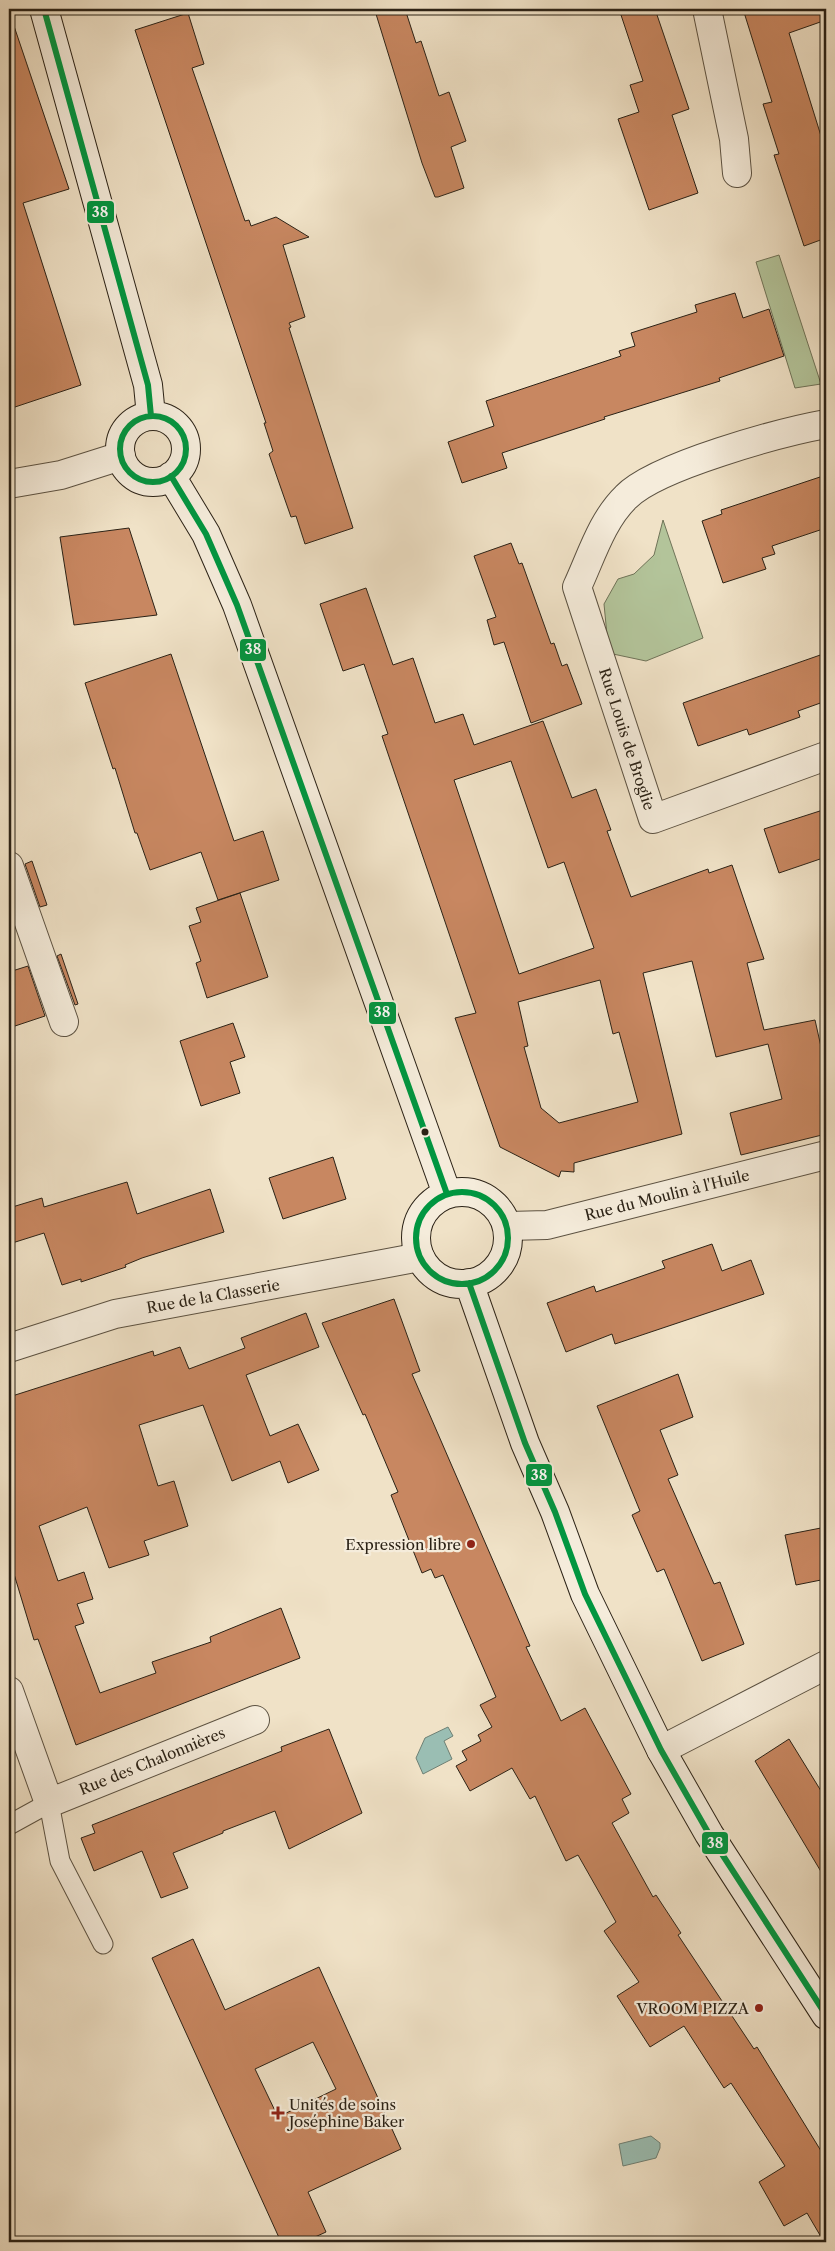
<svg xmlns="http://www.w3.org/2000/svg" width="835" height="2251" viewBox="0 0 835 2251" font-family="'Libre Caslon Text',serif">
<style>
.green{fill:#b3c49a;stroke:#6f7358}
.water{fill:#9abeb3;stroke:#6e8074}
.building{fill:#c88761;stroke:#2b2216;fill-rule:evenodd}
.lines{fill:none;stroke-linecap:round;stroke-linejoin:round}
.lane-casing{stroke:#5c5242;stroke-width:21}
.street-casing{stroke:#5c5242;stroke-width:30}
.secondary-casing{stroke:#2b2216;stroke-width:30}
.lane{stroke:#f5ecdb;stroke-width:19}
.street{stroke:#f5ecdb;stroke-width:28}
.secondary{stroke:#f5ecdb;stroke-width:28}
.bus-1-casing{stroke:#f5ecdb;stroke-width:10}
.bus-1{stroke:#009640;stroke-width:6}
.bus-dot{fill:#2b2216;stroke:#f5ecdb;stroke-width:2}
.poi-dot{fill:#8f2418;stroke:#f5ecdb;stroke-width:2}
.labels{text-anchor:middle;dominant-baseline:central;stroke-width:4.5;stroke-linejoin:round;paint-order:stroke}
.street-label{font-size:15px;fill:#2b2216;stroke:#f5ecdb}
.poi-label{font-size:15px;fill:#2b2216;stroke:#f5ecdb;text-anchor:end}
.line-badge{stroke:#f5ecdb;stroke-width:2}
.badge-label{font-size:14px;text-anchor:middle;font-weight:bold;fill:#fff}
</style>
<rect width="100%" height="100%" fill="#f0e2c7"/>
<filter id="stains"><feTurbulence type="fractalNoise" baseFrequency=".004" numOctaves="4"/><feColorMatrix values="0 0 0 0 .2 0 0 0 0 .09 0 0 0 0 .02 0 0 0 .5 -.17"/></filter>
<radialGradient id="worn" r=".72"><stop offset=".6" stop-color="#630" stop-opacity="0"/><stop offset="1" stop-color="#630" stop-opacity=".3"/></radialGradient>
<path class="green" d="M779,255L821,384L795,388L756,262Z
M663,520L703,638L646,661L613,654L607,635L604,604L618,579L634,574L654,555Z"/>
<path class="water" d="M448,1727L453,1736L444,1741L452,1759L423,1774L416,1758L425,1738Z
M651,2136L660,2143V2148L656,2158L623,2166L619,2144Z"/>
<path class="building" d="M394,9H405L416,43L421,41L439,96L449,92L466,141L451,147L464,188L438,197H435L422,163L376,14Z
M619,9H655L689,109L672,115L698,193L649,210L618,119L639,112L630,85L643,81Z
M743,9H826V20L789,33L826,152V238L804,246L774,155L779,154L763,104L772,102Z
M188,13L204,64L192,68L245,221L249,220L251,226L276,217L309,237L283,245L305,317L289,323L291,327L289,328L353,528L305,544L296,516L291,517L269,454L273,451L264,423H266L135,30Z
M9,26H14L69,189L23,203L81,385L9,409Z
M735,293L743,318L769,309L784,356L719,378L720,381L604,417L605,419L502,453L507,468L462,483L448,442L494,426L486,401L621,356L619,351L635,346L631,333L697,312L695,305Z
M826,475V528L772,546L775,554L762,558L766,569L723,583L702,521L722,514L721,510Z
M129,528L157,615L74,625L60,537Z
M511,543L519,564L522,563L551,644L554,643L562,666L567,664L582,704L531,723L504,642L494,645L487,620L496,617L474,556Z
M366,588L393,665L413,658L435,723L463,714L474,745L543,721L572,798L596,789L611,830L607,831L631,897L708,869L709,873L732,865L764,959L747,963L764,1030L815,1020L826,1069V1134L741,1155L730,1113L782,1099L768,1044L716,1057L692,961L643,973L682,1134L574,1163V1172L561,1171L559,1177L500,1147L455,1018L476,1013L382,736L388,734L364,664L343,671L320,604ZM511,761L548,868L564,862L594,948L519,974L454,780ZM600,980L613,1034L619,1032L638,1102L559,1123L541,1108L524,1047L528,1046L518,1002Z
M826,653V701L798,711L800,717L772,727L749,735L747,729L698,746L683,703Z
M171,654L234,841L263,831L279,880L218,900L201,852L150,870L137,833H135L115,768L113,769L85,683Z
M826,809V857L779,873L764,829Z
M32,861L47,905L40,907L25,864Z
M240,893L268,977L207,998L196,963L201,961L189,926L201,922L196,908Z
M61,954L78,1004L75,1005L57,956Z
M28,966L45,1016L9,1028V972Z
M233,1023L245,1057L230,1062L240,1093L201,1106L180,1041Z
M333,1157L346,1199L283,1219L269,1178Z
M127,1182L137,1214L210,1189L224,1232L142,1258L125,1265L126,1267L81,1282V1279L62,1285L44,1233L9,1244V1208L42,1198L44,1207Z
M712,1244L722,1271L751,1260L764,1294L615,1344L612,1334L566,1352L547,1303L594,1286L596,1292L665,1268L662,1261Z
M394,1299L420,1371L412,1374L530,1646L526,1647L561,1721L585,1708L631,1794L622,1799L629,1813L612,1823L653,1897L656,1895L681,1933L678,1935L754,2049L757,2047L826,2159V2242H824L807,2213L784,2226L759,2182L785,2166L731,2083L724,2088L684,2026L650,2047L617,1996L639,1982L604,1931L616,1922L578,1855L566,1861L535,1796L530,1799L512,1768L470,1791L456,1766L467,1760L462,1751L481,1741L478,1735L492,1727L480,1705L496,1697L443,1575L435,1578L431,1569L422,1573L391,1495L398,1492L365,1414L363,1415L322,1323Z
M306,1313L319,1347L246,1375L270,1436L298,1424L319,1470L288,1483L280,1461L232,1481L203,1405L139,1425L158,1486L174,1481L188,1526L144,1541L149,1555L109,1568L87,1507L39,1526L58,1581L84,1572L93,1599L77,1604L84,1623L75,1626L100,1693L156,1673L152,1662L211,1642L210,1637L281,1608L300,1658L76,1745L38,1639L34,1640L14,1574L9,1576V1397L153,1351L154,1356L180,1347L189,1369L245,1348L241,1338Z
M678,1374L693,1417L660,1430L678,1475L668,1479L714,1584L720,1582L744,1644L702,1661L664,1569L657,1572L632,1515L640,1511L597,1406Z
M826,1527V1579L796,1585L785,1535Z
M329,1729L362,1813L289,1849L275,1811L223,1831V1833L173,1853L188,1888L161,1898L142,1851L94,1871L81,1838L95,1833L92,1825L282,1751L281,1747Z
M789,1739L826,1799V1880L755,1761Z
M193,1939L225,2010L319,1967L401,2149L308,2192L326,2232L304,2242H281L152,1958ZM313,2042L336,2089L278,2117L255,2069Z"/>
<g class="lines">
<g class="lane-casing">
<path id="lane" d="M9,1825L49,1803L60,1861L103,1944"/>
</g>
<g class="street-casing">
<path id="street" d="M707,9L734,139L737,173
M826,424C782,432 656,466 626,497C602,520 591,557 577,587L653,819L826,756
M9,484L61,475L121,456
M9,866L64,1022
M507,1226L547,1225L826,1155
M9,1348L115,1314L420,1257
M9,1691L49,1803L255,1720
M661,1750L826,1665"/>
</g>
<g class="secondary-casing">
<path id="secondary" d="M44,9L148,385L151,416
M120 449a33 33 0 1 1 66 0a33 33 0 1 1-66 0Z
M171,476L206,534L237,605L447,1194
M416 1238a46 46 0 1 1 92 0a46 46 0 1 1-92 0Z
M469,1283L525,1443L555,1512L585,1594L661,1750L709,1834L826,2015"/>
</g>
<use href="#lane" class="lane"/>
<use href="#street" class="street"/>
<use href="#secondary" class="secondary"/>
<g class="bus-1-casing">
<path id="bus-1" d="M44,9L148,385L151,416
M120 449a33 33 0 1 1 66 0a33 33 0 1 1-66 0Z
M171,476L206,534L237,605L447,1194
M416 1238a46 46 0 1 1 92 0a46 46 0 1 1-92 0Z
M469,1283L525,1443L555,1512L585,1594L661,1750L709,1834L826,2015"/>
</g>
<use href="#bus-1" class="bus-1"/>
</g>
<circle class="bus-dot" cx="425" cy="1132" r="4.5"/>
<g class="poi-dot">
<circle cx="471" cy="1544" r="5"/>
<circle cx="759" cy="2008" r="5"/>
<path d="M275.5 2105.5h5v5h5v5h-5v5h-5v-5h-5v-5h5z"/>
</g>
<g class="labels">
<g class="street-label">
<text transform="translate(627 739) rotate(72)">Rue Louis de Broglie</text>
<text transform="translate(667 1195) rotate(-14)">Rue du Moulin à l'Huile</text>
<text transform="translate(213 1296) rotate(-10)">Rue de la Classerie</text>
<text transform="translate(152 1761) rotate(-22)">Rue des Chalonnières</text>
</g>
<g class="poi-label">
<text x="461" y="1544">Expression libre</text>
<text x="749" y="2008">VROOM PIZZA</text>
<text x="289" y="2104" text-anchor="start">Unités de soins<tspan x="289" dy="17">Joséphine Baker</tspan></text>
</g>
</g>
<g class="line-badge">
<rect x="86" y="200" width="29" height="24" rx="5" fill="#009640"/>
<rect x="239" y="638" width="28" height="24" rx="5" fill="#009640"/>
<rect x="368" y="1001" width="29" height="24" rx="5" fill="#009640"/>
<rect x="525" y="1463" width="28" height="24" rx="5" fill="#009640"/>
<rect x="701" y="1831" width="28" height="24" rx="5" fill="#009640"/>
</g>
<g class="badge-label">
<text x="100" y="217">38</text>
<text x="253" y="654">38</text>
<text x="382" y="1017">38</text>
<text x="539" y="1480">38</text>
<text x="715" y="1848">38</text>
</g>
<rect width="835" height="2251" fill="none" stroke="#f0e2c7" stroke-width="30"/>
<rect x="10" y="10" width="815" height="2231" fill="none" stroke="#2b2216" stroke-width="2.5"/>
<rect x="15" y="15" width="805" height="2221" fill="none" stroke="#2b2216"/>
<rect width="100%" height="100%" filter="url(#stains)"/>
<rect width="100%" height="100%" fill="url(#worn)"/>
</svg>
